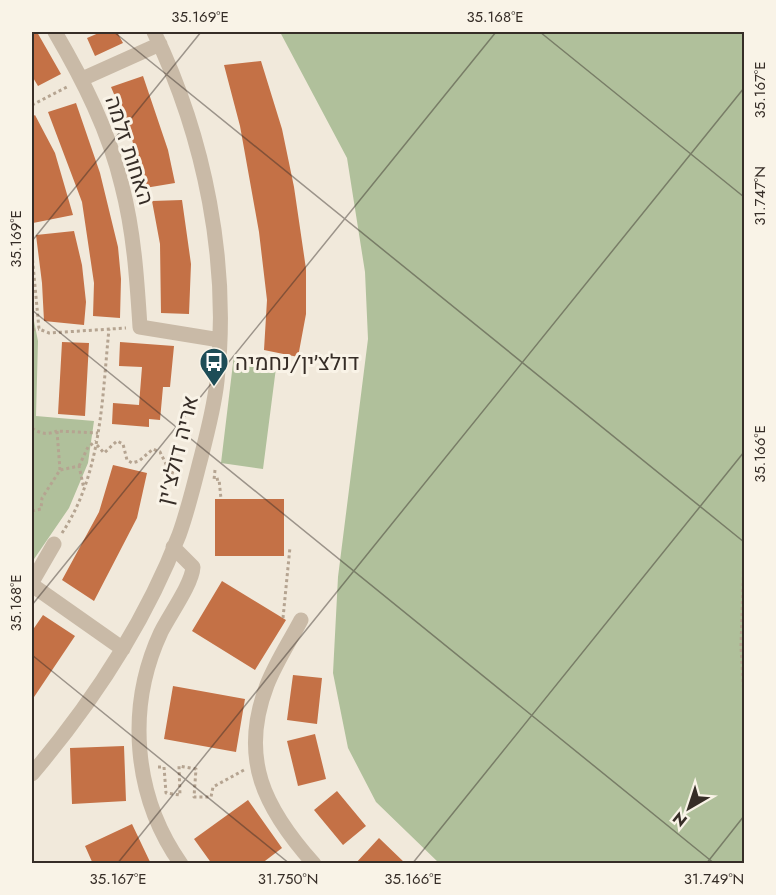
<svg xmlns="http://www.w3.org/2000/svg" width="776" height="895" viewBox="0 0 776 895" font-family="Jost,Heebo,sans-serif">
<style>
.green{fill:#b0c09b}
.building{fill:#c47146}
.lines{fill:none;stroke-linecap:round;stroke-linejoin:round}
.path{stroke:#b5a491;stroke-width:3;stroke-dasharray:3 3;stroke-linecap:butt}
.minor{stroke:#c9baa7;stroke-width:15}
.ticks{fill:none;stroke:#362d27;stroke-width:1.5;stroke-opacity:0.45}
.labels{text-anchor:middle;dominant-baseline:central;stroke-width:6;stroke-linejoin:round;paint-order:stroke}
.street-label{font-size:22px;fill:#362d27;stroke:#f9f3e7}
.poi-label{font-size:22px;fill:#362d27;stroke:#f9f3e7;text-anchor:start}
.neatline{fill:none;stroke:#362d27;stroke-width:2}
.ticks-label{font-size:15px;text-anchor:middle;fill:#362d27}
</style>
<rect width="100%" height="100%" fill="#f1e9db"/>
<path class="green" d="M280,32H744V863H439L376,802L348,748L333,673L338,577L368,339L365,272L347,158Z
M32,316H33L38,341L36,416L94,421L88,463L69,508L32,562Z
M234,355L277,360L263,469L221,463Z"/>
<path class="building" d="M32,32H37L61,74L38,86L32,76Z
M101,32H117L123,43L95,56L87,38Z
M261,61L282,129L294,187L306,269V314L298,357L264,350L267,300L259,232L240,126L224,65Z
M143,76L168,150L175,183L145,188L130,132L111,87Z
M76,103L100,173L118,247L121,279L120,318L93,316L94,283L82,202L48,112Z
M35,115L55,153L73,215L33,223L32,217V117Z
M182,200L191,264L189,314L161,313L160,244L152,201Z
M74,231L82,265L86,302L84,325L44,321L42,283L36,235Z
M62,342L89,343L85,416L58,414Z
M120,342L174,346L170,387H163L160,420L149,419V427L112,424L113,403L139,405L142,367L119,366Z
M113,465L147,473L137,518L94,601L62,580L99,512Z
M215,499H284V556H215Z
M222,581L286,620L255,670L192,631Z
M43,615L75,636L32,700V631Z
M293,675L322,678L317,724L287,720Z
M173,686L245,699L236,752L164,739Z
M315,734L326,779L298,786L287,741Z
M124,746L126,801L72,804L70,748Z
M337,791L366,826L343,845L314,810Z
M248,800L282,848L261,864H212L194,839Z
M132,824L151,864H93L85,846Z
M379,838L406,864H355Z"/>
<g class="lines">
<path class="path" d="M32,105L67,87
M32,254L39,329L49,333L126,328
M32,330L39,329
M32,428C41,434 47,435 57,431
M97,445L104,453L117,441L123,444L127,460L132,463L139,461L153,449L160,452L170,472L182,475
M79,466L88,447L96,441
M60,470L57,431L98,433
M215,470L214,480L219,479L221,499
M32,511L41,509L42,498L60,470L79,466L84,489
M62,533C102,473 102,398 109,329
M744,553L741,646L744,698
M283,618L290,547
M158,767H164L166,793L180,795L179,766L196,769L194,797H211L213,787L244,770"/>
<path class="minor" d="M55,32C83,80 109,131 122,186C134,232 137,280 140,327L220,340
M82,79L160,44
M173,547L193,567C192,584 170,614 161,632C126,707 133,796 181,864
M32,582L54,544
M32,585L123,649
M301,620C290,641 276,662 267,685C239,758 264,808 314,864
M32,774C92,703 145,623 179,535C187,513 193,489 199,465C206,438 214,409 217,381C230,263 205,138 154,32"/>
</g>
<path class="ticks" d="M114,32L744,542M540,32L744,197M32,241L201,32M32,310L715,864M32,605L496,32M32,655L290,864M117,864L744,88M412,864L744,452M706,864L744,816"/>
<defs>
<g id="bus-pin" transform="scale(1.5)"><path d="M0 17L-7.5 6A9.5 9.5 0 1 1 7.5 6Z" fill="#1e4d57" stroke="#f9f3e7"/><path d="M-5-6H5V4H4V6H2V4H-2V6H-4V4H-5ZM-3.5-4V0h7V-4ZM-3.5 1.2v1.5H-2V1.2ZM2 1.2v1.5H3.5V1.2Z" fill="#fff"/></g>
</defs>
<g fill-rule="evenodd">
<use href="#bus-pin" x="214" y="362"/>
</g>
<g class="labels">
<g class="street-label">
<text transform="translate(130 150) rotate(72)">האחות זלמה</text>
<text transform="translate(177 450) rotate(-76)">אריה דולצ'ין</text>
</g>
<g class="poi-label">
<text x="235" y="362">דולצ׳ין/נחמיה</text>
</g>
</g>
<rect width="776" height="895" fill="none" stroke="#f9f3e7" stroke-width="66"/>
<g transform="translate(689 808) rotate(219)" stroke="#f9f3e7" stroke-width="4.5" paint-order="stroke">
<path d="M0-4.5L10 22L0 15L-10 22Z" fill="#362d27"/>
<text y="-9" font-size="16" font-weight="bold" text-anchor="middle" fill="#362d27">N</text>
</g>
<rect x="33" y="33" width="710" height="829" class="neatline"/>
<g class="ticks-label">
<text x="200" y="22">35.169°E</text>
<text x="495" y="22">35.168°E</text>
<text transform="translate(760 90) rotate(-90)" y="5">35.167°E</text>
<text transform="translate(760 196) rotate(-90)" y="5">31.747°N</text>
<text transform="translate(16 239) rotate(-90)" y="5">35.169°E</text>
<text transform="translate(760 454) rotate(-90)" y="5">35.166°E</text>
<text transform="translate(16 603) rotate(-90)" y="5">35.168°E</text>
<text x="118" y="884">35.167°E</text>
<text x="288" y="884">31.750°N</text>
<text x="413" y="884">35.166°E</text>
<text x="714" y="884">31.749°N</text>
</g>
</svg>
